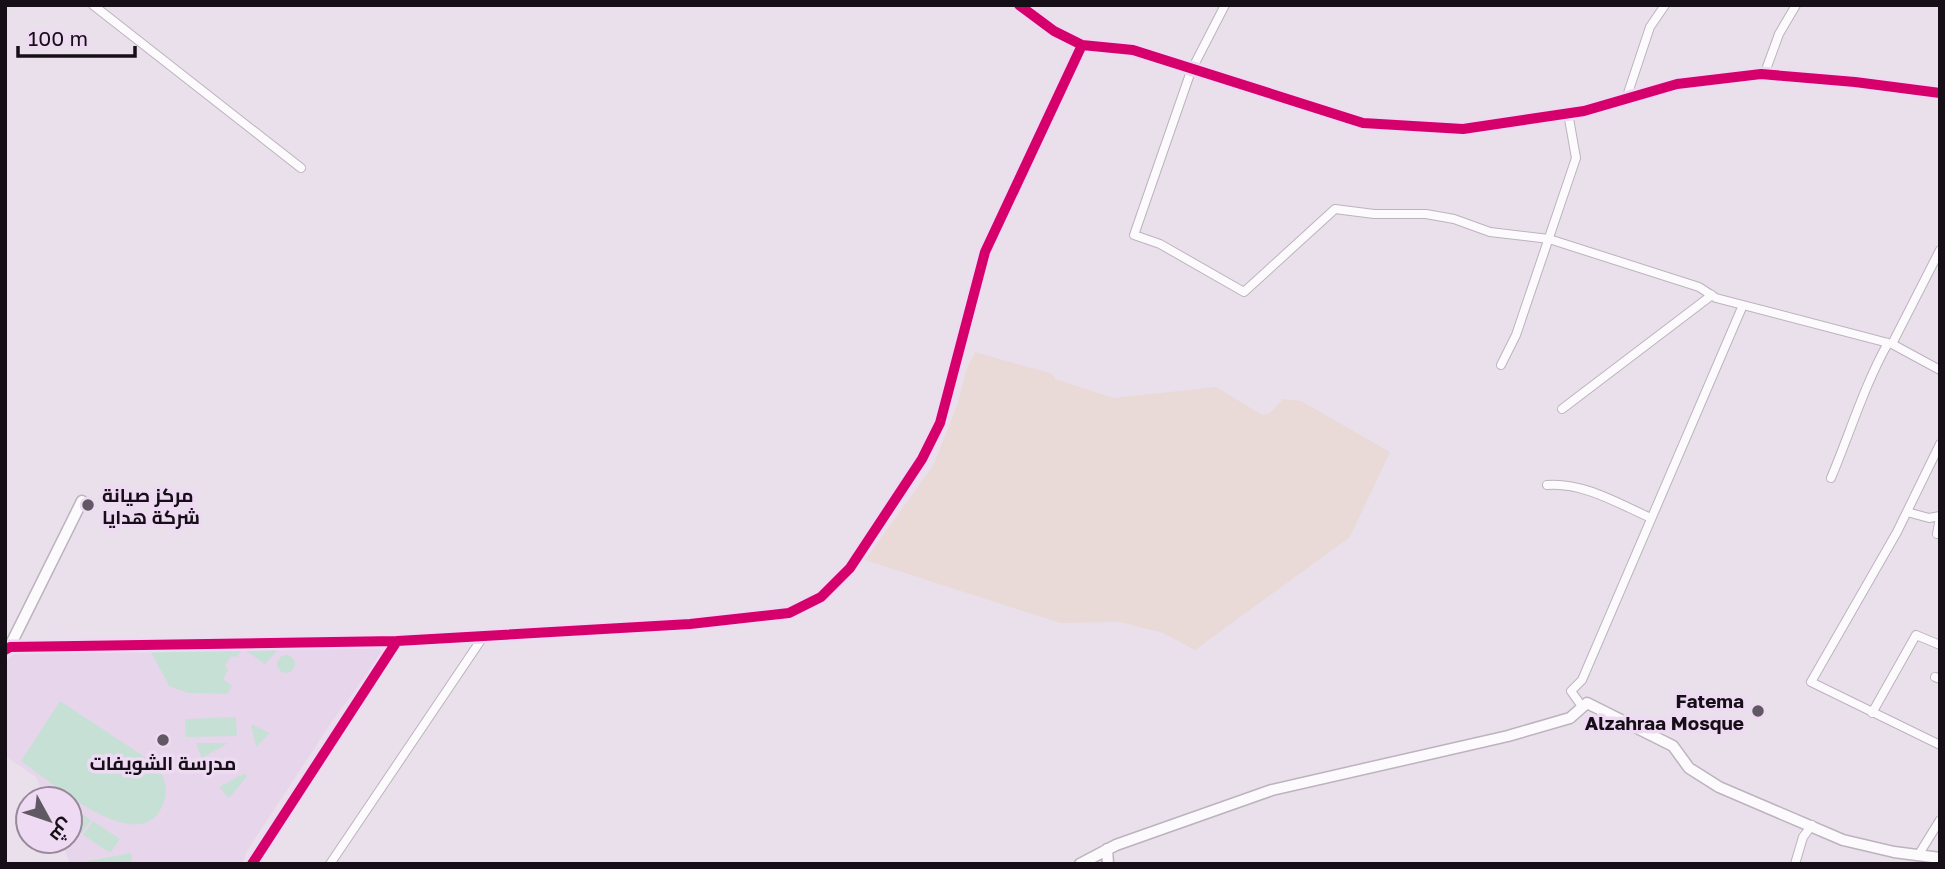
<svg xmlns="http://www.w3.org/2000/svg" width="1945" height="869" viewBox="0 0 1945 869" font-family="'Golos Text',Cairo,sans-serif">
<style>
.industrial{fill:#e9d9d7}
.built{fill:#e7d5eb}
.green{fill:#c7e0d5}
.lines{fill:none;stroke-linecap:round;stroke-linejoin:round}
.street-casing{stroke:#bbb3bd;stroke-width:10}
.secondary-casing{stroke:#bbb3bd;stroke-width:13}
.street{stroke:#fcfafc;stroke-width:8}
.secondary{stroke:#fcfafc;stroke-width:10}
.cycleway-casing{stroke:#eedaf2;stroke-width:15}
.cycleway{stroke:#d6006c;stroke-width:10}
.poi-dot{fill:#605862;stroke:#eedaf2;stroke-width:2.5}
.labels{text-anchor:middle;dominant-baseline:central;stroke-width:7;stroke-linejoin:round;paint-order:stroke}
.poi-label{font-size:19px;font-weight:bold;fill:#160f17;stroke:#eedaf2;text-anchor:start}
</style>
<rect width="100%" height="100%" fill="#eae0ec"/>
<path class="industrial" d="M975,352L1053,374L1055,379L1113,398L1216,387L1262,415L1270,413L1283,399L1301,401L1390,452L1350,537L1195,650L1163,633L1120,622L1060,623L865,560L933,466L958,403L966,371Z"/>
<path class="built" d="M281,646L379,648L382,653L331,723L247,851L242,864H70L61,841H70V799H45L36,777L5,756V664L9,658L16,653Z"/>
<path class="green" d="M281,646L265,664L243,649L236,657L231,656L225,666L228,670L223,679L232,686L227,694L188,693L169,686L150,650Z
M277 664a9 9 0 1 1 18 0a9 9 0 1 1-18 0Z
M60,701L154,763C165,777 170,789 162,807C138,859 49,780 21,761Z
M236,717L237,736L186,737L185,719Z
M251,724L270,733L256,747Z
M196,743H228L202,758Z
M245,773L247,777L229,798L219,787Z
M70,806L91,820L81,834L70,827Z
M93,821L120,839L110,853L83,835Z
M131,853L132,864H72Z"/>
<g class="lines">
<g class="street-casing">
<path id="street" d="M93,5L301,168
M1225,5L1191,71L1134,235L1160,244L1244,292L1335,209L1374,214H1426L1454,219L1490,232L1549,239L1699,287L1716,298L1743,305
M1764,75L1779,34L1796,5
M1626,99L1650,27L1665,5
M1892,344L1940,250
M1501,365L1516,335L1576,158L1568,113
M1562,409L1712,295
M1940,444L1897,532L1811,682L1940,745
M1831,478C1850,433 1864,386 1888,343
M1547,485C1583,482 1619,504 1651,518
M1907,512L1929,518L1940,516
M1937,534L1940,517
M1935,677L1940,679
M1581,705L1571,691L1582,680L1743,305L1892,344L1940,370
M1872,713L1916,635L1940,645
M1919,854L1940,820
M330,864L485,634
M1795,864L1803,837L1812,825"/>
</g>
<g class="secondary-casing">
<path id="secondary" d="M1019,5L1054,31L1082,45L1133,50L1363,123L1463,129L1584,111L1677,84L1761,74L1855,82L1940,93
M397,641L690,624L789,613L821,597L850,568L922,459L940,423L985,252L1082,45
M9,648L82,501
M5,650L10,647L397,641L252,864
M1107,849L1108,864
M1080,864L1116,845L1272,790L1508,736L1570,718L1587,703L1673,746L1689,768L1719,787L1843,840L1894,852L1940,858"/>
</g>
<use href="#street" class="street"/>
<use href="#secondary" class="secondary"/>
<g class="cycleway-casing">
<path id="cycleway" d="M1019,5L1054,31L1082,45L1133,50L1363,123L1463,129L1584,111L1677,84L1761,74L1855,82L1940,93
M397,641L690,624L789,613L821,597L850,568L922,459L940,423L985,252L1082,45
M5,650L10,647L397,641L252,864"/>
</g>
<use href="#cycleway" class="cycleway"/>
</g>
<g class="poi-dot">
<circle cx="88" cy="505" r="7"/>
<circle cx="1758" cy="711" r="7"/>
<circle cx="163" cy="740" r="7"/>
</g>
<g class="labels">
<g class="poi-label">
<text x="102" y="494">مركز صيانة<tspan x="102" dy="22">شركة هدايا</tspan></text>
<text x="1744" y="700" text-anchor="end">Fatema<tspan x="1744" dy="22">Alzahraa Mosque</tspan></text>
<text x="163" y="762" text-anchor="middle">مدرسة الشويفات</text>
</g>
</g>
<rect width="1945" height="869" fill="none" stroke="#160f17" stroke-width="14"/>
<g transform="translate(49 820) rotate(130)"><circle r="33" fill="#eedaf2" stroke="#98899a" stroke-width="2"/>
<path d="M0-5L12 26L0 18L-12 26Z" fill="#605862"/>
<text y="-10" font-size="19" font-weight="bold" text-anchor="middle" fill="#160f17">ش</text>
</g>
<path d="M18 46v10h117v-10" fill="none" stroke="#160f17" stroke-width="3.5"/>
<text x="28" y="46" font-size="21" fill="#160f17" stroke="#eedaf2" stroke-width="5" paint-order="stroke">100 m</text>
</svg>
